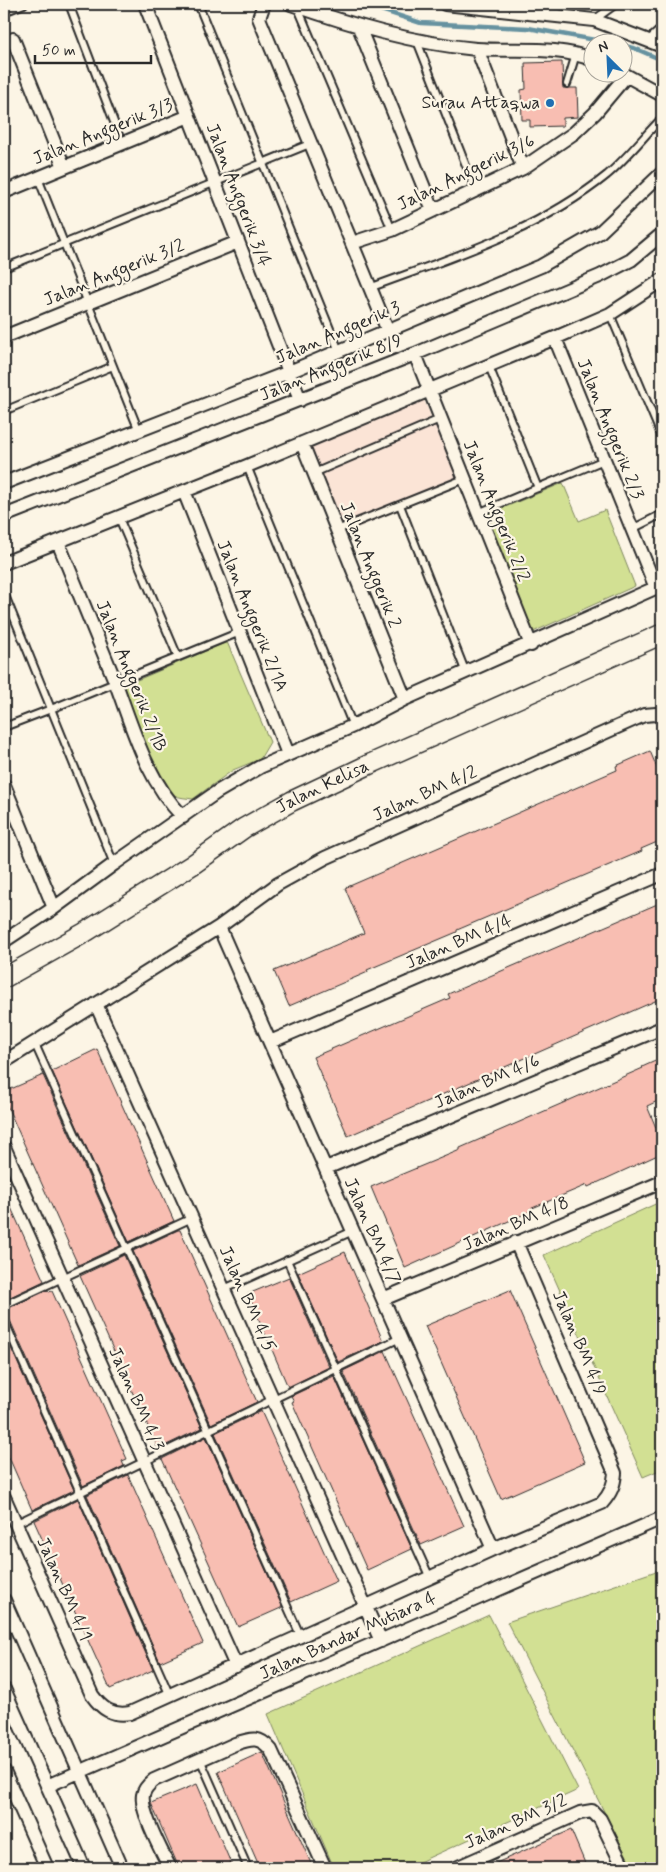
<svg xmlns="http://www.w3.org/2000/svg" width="666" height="1872" viewBox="0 0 666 1872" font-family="Mynerve,sans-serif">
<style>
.built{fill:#fbe4d6}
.green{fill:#d2e093;stroke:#7e865f}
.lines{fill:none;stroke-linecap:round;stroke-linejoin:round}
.stream{stroke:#6692a0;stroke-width:4.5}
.building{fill:#f8beb2;stroke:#2b2b2b}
.service-casing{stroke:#2b2b2b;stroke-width:10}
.minor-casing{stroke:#2b2b2b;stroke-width:16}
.secondary-casing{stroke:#2b2b2b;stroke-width:22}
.service{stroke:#fcf5e5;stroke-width:6}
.minor{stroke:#fcf5e5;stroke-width:12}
.secondary{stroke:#fcf5e5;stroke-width:19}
.poi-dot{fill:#1f6fb2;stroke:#fcf5e5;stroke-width:2}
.labels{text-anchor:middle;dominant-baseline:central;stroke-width:4.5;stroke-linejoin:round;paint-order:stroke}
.poi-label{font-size:18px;fill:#2b2b2b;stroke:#fcf5e5;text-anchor:end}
.street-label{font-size:18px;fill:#2b2b2b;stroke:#fcf5e5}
</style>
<rect width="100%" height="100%" fill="#fcf5e5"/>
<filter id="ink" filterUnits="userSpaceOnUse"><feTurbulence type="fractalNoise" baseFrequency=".02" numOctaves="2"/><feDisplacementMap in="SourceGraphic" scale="10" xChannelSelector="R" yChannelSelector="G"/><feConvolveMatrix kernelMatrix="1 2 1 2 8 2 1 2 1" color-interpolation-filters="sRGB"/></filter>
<g filter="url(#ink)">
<path class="built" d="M418,386L460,484L345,533L303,434Z"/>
<path class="green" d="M563,483L579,521L605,510L635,586L533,632L486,515Z
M227,642L270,742L260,759L233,770L193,799C187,798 179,798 174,795C157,784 131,708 123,686Z
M662,1201V1469L643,1477L544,1255Z
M662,1569V1868H633L507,1622Z
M489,1615L578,1790L406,1868H334L268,1714Z"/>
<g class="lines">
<path class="stream" d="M363,4L421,23L528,28L606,42
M624,46L634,48L662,60"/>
</g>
<path class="building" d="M562,62L563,88H577L578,117L563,118V126L530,127V120H522L521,90L526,89L525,63Z
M650,751L662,780V840L641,849L642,851L457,930V932L367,970L368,972L289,1006L274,971L364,933L345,888L617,770L616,766Z
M662,902V998L348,1136L313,1057L450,998L448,994Z
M97,1049L174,1221L129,1242L52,1071Z
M662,1058V1099L647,1106L662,1142V1153L588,1187L587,1185L530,1209L531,1211L405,1268L371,1187L460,1150V1148L643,1068L642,1067Z
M43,1075L120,1246L78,1265L4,1099V1092Z
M4,1192L44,1281L4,1300Z
M178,1230H180L257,1402L211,1424L133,1251Z
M345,1252L383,1341L338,1362L298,1273Z
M124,1255L202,1428L158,1449L80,1276Z
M289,1277L329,1367L288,1387L248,1294Z
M48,1290L49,1292L52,1291L127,1459L122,1461L124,1466L83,1486L9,1318L4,1315V1310Z
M510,1290L585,1462L501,1499L425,1326Z
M4,1332L74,1490L32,1510L4,1446Z
M385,1351L464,1526L421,1545L343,1371Z
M334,1376L412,1549L367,1570L292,1402L294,1401L291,1396Z
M261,1411L337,1581L291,1602L215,1433Z
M206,1437L282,1606L281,1608L238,1627L162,1459Z
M128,1475L203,1643L160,1662L87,1495Z
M78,1499L153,1670L110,1689L34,1521Z
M262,1752L313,1868H260L218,1772Z
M197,1784L233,1868H179L151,1803Z
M571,1830L587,1868H485Z"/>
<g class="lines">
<g class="service-casing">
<path id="service" d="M69,4L122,143
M198,4L339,351
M298,8L392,230
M4,12L24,4
M594,20L616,4
M417,41L476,191
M567,84L576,54
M38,178L139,431
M4,268L312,143
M372,287C453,257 538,231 607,175C627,158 644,136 662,118
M610,314L662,437
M489,366L538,488
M4,411L113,366
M247,466L353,726
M314,473L440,419
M400,505L466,673
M478,513L604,460
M119,518L178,657
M632,529L662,514
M337,530L464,479
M4,593L114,864
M4,727L51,709L240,632
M35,1044L301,1637
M287,1260L430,1578
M224,1289L353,1231
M4,1305L192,1218
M4,1320L170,1696
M15,1524L400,1338
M200,1759L248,1868"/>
</g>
<g class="minor-casing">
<path id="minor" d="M145,4L300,400
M264,4L259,18L388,331
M291,4C351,25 412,43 476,49C515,52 557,45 594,60
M445,4L594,20L662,46
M359,27L433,210
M13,39L64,167
M652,41L662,32
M477,49L523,168
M620,72L662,95
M4,192L189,116
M352,243L392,230L523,168L574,133L595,113L626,76
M4,337L238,242
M555,338L656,588
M415,354L531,645
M302,443L405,699
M4,483L289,372L541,266L600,232L662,173
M184,491L288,754
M4,516L415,354L600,276L631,260L662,234
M58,542C77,588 96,634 115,681C133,729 146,779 183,817
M4,563L247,466L555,338L610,314L662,280
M4,785L54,908
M219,927L493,1549
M4,941L54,908L114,864L217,792L260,767L353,726L405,699L662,585
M96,1004L381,1641
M270,1042L662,874
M4,1062L219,927L278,884L325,858L644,715L656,714L662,718
M4,1147L236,1666
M326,1168L662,1028
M383,1299L662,1182
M4,1497L92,1695C102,1709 112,1716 130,1713L493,1549L602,1503C611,1493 614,1485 615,1473L516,1242
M4,1600L122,1868
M4,1689L84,1868
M4,1771L47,1868
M47,1786L662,1518
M170,1868C162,1852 140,1812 143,1795C144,1789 149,1784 154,1780L235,1744C252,1738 260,1736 271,1750L325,1868
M456,1868L580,1813L592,1811L600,1819L624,1868"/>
</g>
<g class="secondary-casing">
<g id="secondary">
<path id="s1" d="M4,978L84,933L192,865L244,828L292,801L368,765L662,634"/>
</g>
</g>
<use href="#service" class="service"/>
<use href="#minor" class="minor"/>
<use href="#secondary" class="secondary"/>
</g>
</g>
<circle class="poi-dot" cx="550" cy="103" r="5"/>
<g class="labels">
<g class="poi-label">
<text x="540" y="103">Surau Attaqwa</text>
</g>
<g class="street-label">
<text transform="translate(103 132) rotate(-22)">Jalan Anggerik 3/3</text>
<text transform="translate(466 173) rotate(-26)">Jalan Anggerik 3/6</text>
<text transform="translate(238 195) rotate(69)">Jalan Anggerik 3/4</text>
<text transform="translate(114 273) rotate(-22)">Jalan Anggerik 3/2</text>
<text transform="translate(338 333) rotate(-23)">Jalan Anggerik 3</text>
<text transform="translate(331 368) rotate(-22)">Jalan Anggerik 8/9</text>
<text transform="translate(610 429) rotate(68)">Jalan Anggerik 2/3</text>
<text transform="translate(496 511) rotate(68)">Jalan Anggerik 2/2</text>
<text transform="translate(370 565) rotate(68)">Jalan Anggerik 2</text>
<text transform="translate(252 616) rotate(68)">Jalan Anggerik 2/1A</text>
<text transform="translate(131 676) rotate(68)">Jalan Anggerik 2/1B</text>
<text stroke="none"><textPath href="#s1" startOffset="372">Jalan Kelisa</textPath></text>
<text transform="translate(425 794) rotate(-24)">Jalan BM 4/2</text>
<text transform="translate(459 942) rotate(-23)">Jalan BM 4/4</text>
<text transform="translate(487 1082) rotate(-23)">Jalan BM 4/6</text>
<text transform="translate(516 1224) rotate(-23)">Jalan BM 4/8</text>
<text transform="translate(372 1231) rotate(66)">Jalan BM 4/7</text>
<text transform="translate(247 1299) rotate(66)">Jalan BM 4/5</text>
<text transform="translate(579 1343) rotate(67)">Jalan BM 4/9</text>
<text transform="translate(136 1399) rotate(66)">Jalan BM 4/3</text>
<text transform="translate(64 1589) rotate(66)">Jalan BM 4/1</text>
<text transform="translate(348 1636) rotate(-24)">Jalan Bandar Mutiara 4</text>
<text transform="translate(516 1822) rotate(-24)">Jalan BM 3/2</text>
</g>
</g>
<rect width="666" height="1872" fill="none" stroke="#fcf5e5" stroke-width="20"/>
<rect x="10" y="10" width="646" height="1852" fill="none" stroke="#2b2b2b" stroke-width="2" filter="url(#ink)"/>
<g transform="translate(608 58) rotate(336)"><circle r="24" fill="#fcf5e5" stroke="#a8a49b"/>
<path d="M0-4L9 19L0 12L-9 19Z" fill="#1f6fb2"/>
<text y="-8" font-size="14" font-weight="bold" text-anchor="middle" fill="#2b2b2b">N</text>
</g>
<path d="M35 55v8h116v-8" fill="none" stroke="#2b2b2b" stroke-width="2.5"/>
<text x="42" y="55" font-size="15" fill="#2b2b2b" stroke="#fcf5e5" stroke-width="4" paint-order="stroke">50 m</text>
</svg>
